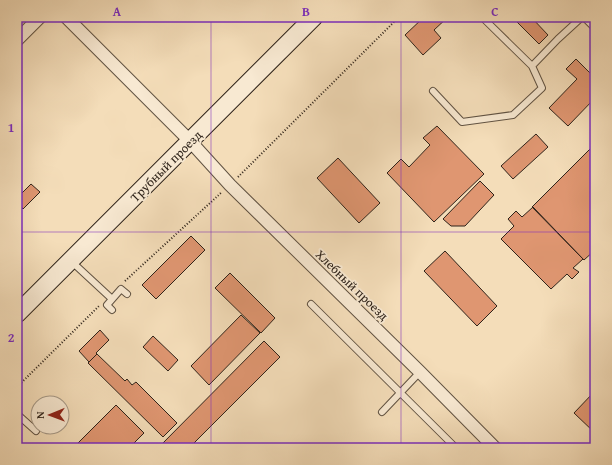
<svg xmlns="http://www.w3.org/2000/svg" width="612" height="465" viewBox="0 0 612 465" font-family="'Gentium Book Plus',serif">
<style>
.building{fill:#df9671;stroke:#2e231a}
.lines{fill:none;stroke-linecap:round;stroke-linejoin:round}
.lane-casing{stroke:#605242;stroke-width:8}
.street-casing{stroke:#605242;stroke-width:14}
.secondary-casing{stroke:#2e231a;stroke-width:19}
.path{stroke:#2e231a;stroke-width:2;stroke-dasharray:1 2;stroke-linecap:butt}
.lane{stroke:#f8e9d2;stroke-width:6}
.street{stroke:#f8e9d2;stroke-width:12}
.secondary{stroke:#f8e9d2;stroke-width:17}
.grid{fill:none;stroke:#7b2cbf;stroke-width:1;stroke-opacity:0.55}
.labels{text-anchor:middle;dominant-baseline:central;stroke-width:3.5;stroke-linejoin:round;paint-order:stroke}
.street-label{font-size:13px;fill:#2e231a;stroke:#f8e9d2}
.neatline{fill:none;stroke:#7b2cbf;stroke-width:1.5}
.grid-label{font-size:13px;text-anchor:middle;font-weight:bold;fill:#7b2cbf}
</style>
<rect width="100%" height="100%" fill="#f4ddb9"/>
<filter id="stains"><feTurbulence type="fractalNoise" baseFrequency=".005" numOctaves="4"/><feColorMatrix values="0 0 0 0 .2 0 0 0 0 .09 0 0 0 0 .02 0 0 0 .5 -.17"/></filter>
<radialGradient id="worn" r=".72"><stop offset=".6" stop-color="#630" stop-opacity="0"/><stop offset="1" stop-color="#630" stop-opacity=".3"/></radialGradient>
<path class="building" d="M424,17H448L434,30L441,38L423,55L405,35Z
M512,17H531L548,35L539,44Z
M576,59L595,78V98L568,126L549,108L577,79L566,69Z
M437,126L484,174L434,222L387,173L401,159L409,167L430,145L423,138Z
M536,134L548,147L513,179L501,166Z
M595,144V250L584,260L532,207Z
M338,158L380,203L359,223L317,178Z
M480,181L494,195L465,226H451L443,219Z
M31,184L40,192L23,209L17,202V198Z
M533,207L583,259L573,268L579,272L572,279L567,274L551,289L501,239L514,226L508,219L516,211L522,217Z
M191,236L205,250L156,299L142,285Z
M445,251L497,306L477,326L424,271Z
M230,273L275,318L261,333L215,288Z
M241,315L260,333L209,385L191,366Z
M100,330L109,340L96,353L97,354L89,362L79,351Z
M153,336L178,360L168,371L143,347Z
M264,341L280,357L189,448H158Z
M97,354L125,381L127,379L132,385L136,382L177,423L163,437L88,363Z
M594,392L595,393V433L574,413Z
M116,405L144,433L129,448H73Z"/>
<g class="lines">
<g class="lane-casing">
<path id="lane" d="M482,17L532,66L558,39L582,17
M433,91L462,122L513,115L542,88L532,66
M71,261L112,299
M311,304L456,448
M112,310L107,305L121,289L127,294
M382,412L420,372
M17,414L36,431"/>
</g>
<g class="street-casing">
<path id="street" d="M66,17L190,141L230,185L420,372L495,448
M588,17L595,24
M17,40L40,17"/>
</g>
<g class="secondary-casing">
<path id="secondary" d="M17,314L314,17"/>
</g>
<path class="path" d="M238,177L399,17
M125,281L222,192
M17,387L100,305"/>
<use href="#lane" class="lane"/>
<use href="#street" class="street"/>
<use href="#secondary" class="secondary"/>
</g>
<path class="grid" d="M211,17V448M401,17V448M17,232H595"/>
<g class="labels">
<g class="street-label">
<text transform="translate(166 166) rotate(-45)">Трубный проезд</text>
<text transform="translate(352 285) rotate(44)">Хлебный проезд</text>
</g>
</g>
<rect width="612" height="465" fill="none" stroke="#f4ddb9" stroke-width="44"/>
<g transform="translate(50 415) rotate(269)"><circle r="19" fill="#f8e9d2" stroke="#a79a88"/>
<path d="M0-3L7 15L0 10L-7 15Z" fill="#8f2418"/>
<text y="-6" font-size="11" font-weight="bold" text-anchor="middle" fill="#2e231a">N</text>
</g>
<rect x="22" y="22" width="568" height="421" class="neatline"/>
<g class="grid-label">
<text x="117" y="16">A</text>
<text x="306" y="16">B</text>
<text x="495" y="16">C</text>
<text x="11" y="132">1</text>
<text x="11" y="342">2</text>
</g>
<rect width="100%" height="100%" filter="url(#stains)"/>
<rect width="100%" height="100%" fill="url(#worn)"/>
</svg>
